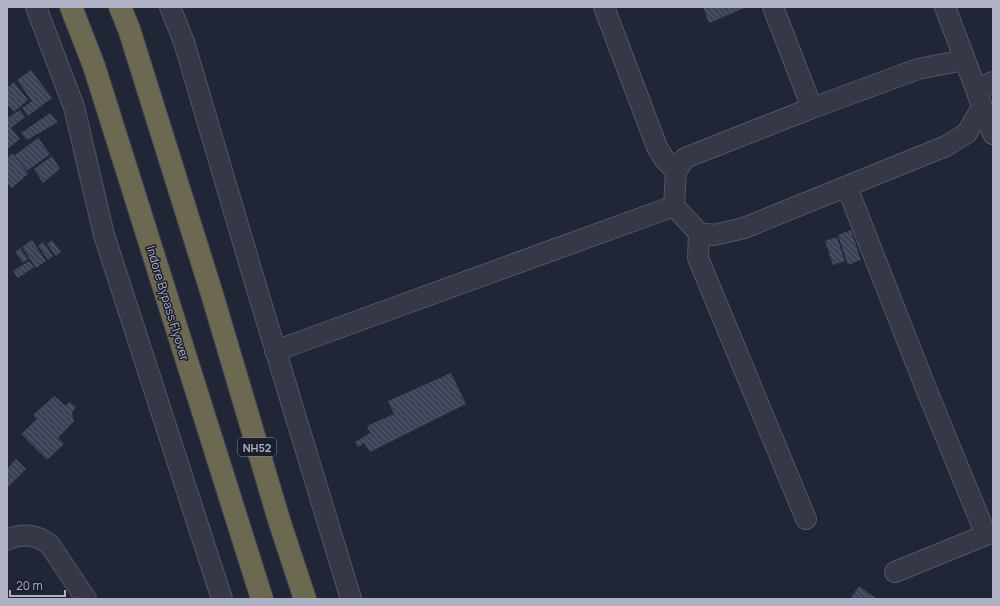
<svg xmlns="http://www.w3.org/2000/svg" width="1000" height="606" viewBox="0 0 1000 606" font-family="Manrope,sans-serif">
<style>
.building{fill:url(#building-back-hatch)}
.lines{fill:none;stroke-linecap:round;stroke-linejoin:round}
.minor-casing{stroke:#515565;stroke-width:22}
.highway-casing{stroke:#3e4252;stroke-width:24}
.minor{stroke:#343847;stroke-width:20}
.highway{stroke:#6d6851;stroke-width:22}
.labels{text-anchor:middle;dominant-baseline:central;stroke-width:3;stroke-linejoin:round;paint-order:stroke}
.shield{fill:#191d2c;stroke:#818596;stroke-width:1}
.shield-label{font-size:11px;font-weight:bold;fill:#aeb2c4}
.street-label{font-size:12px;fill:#aeb2c4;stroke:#191d2c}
</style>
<defs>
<pattern id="building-back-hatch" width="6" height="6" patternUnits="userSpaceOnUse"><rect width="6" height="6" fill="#3d4357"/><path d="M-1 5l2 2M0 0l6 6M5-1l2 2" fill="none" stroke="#565c6e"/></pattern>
</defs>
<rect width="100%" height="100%" fill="#202636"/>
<path class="building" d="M703,7H747L709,23Z
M31,70L52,98L28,116L22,108L32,101L17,80Z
M14,82L28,100L14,112L7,104V88Z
M20,110L25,117L11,128L20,139L7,149V118Z
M50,113L58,122L27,140L21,133Z
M38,138L50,154L27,171L15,155Z
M13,153L28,174L12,188L7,182V158Z
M52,156L60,169L43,183L34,169Z
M851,230L861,260L848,265L838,235Z
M837,237L845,261L833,265L825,241Z
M32,240L46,261L36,268L22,247Z
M52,240L61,252L56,256L47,244Z
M43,242L53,256L48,260L38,246Z
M20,248L28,259L23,263L15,252Z
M29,261L34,267L18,278L13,271Z
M451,373L466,404L370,452L364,443L358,447L355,442L370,433L367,426L394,414L388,401Z
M54,396L66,406L69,402L76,407L72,413L74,421L58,438L64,444L47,460L21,434L37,419L33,415Z
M16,459L26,469L7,488V469Z
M859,586L877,599H850Z"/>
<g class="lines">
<g class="minor-casing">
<path id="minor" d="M36,7L74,107L104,235L222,599
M170,7L184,42L256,286L351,599
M604,7L657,147L665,160L676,171
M773,7L812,108
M945,7L976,89
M964,60L918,69L812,108L685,158L676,171L674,206L699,233L714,235L744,228L946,146L967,133L982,107L976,89L993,82
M982,107L993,134
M847,187L925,386L986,535
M699,233L698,258L806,519
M275,351L674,206
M7,540C21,532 38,535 50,545L86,599
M895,572L993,532"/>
</g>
<g class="highway-casing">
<path id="highway" d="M71,7L94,66L262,599
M120,7L129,29L212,294L279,520L305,599"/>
</g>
<use href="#minor" class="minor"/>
<use href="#highway" class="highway"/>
</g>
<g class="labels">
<rect class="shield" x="238" y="438" width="38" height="18" rx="3"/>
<g class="shield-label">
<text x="257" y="447">NH52</text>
</g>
<g class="street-label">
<text transform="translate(168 303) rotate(73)">Indore Bypass Flyover</text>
</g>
</g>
<rect width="1000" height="606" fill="none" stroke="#aeb2c4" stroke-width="16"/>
<path d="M10 590v6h55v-6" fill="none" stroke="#aeb2c4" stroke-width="2"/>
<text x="16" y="590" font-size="12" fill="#aeb2c4" stroke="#191d2c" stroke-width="3" paint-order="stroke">20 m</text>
</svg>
